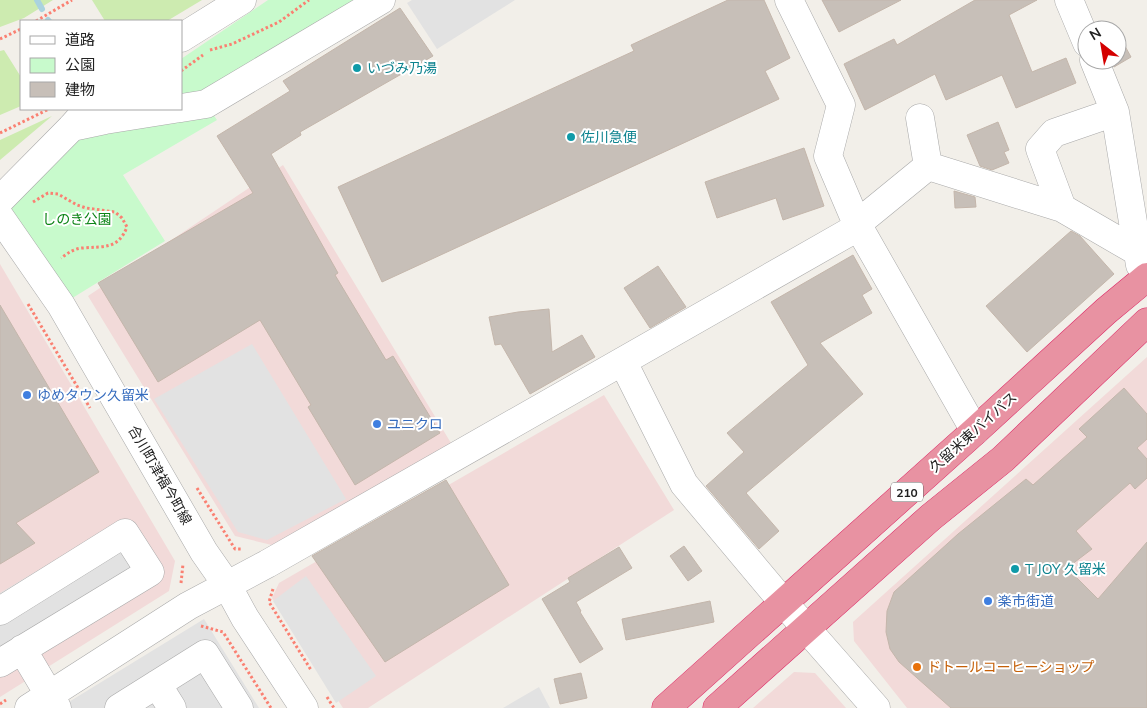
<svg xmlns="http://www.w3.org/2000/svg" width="1147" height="708" viewBox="0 0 1147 708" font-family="Mulish,'Noto Sans JP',sans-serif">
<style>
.commercial{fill:#f2dad9}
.grass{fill:#cdebb0}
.park{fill:#c8facc}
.parking{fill:#e2e2e2}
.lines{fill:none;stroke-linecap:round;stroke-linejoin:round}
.stream{stroke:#aad3df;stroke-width:6}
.building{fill:#c7bfb8;stroke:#c4b6ab}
.minor-casing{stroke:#a9a9a9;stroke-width:29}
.highway-casing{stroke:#dc2a67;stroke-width:29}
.path{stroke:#fa8072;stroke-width:3;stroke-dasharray:2.5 2.5;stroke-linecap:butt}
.minor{stroke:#fff;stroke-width:28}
.highway{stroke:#e892a2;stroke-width:28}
.culture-dot{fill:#0f9aa8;stroke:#fff;stroke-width:2}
.shop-dot{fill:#3f7fe0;stroke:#fff;stroke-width:2}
.food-dot{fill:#e8710a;stroke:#fff;stroke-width:2}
.labels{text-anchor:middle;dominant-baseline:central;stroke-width:4;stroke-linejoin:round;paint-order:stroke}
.shield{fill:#fff;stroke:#646464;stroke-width:1}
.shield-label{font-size:12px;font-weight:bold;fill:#222}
.culture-label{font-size:14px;fill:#0d838f;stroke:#fff;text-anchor:start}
.park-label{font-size:14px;fill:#0c8416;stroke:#fff}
.shop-label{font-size:14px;fill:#366cbe;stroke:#fff;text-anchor:start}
.street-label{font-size:14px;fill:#222;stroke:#fff}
.food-label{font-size:14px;fill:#c56008;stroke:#fff;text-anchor:start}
</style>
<rect width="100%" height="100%" fill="#f2efe9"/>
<path class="commercial" d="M283,165L454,448L276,546L235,536L88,296Z
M0,264L175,561L169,591L0,697Z
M1147,357V708H907L854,641L853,622Z
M604,395L674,510L368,708H343L272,598L279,583Z
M794,672L815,673L846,708H753Z"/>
<path class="grass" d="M0,0H53L24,18L0,27Z
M92,0H202L167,21H105Z
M4,50L21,77V106L0,115V51Z
M52,116L0,160V140Z"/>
<path class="park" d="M268,0H369L243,74L181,101V59Z
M206,104L217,120L123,175L165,241L61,305L0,217L72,127Z"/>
<path class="parking" d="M412,0H515L437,49L407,3Z
M252,344L346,499L267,540L238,532L154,399Z
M124,519L158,575L0,670V593Z
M306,576L376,676L336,703L273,601Z
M204,619L259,708H59Z
M539,687L550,708H503Z"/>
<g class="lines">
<path class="stream" d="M37,0L42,9
M48,20L49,21"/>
</g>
<path class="building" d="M728,0H764L790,58L765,71L779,99L382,282L338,187L634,51L631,45Z
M822,0H901L839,32Z
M975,0H1037L1009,15L1032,72L1066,58L1076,83L1016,108L1002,75L946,100L935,74L865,110L844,64L894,39L897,45Z
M400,8L433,56L300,132L301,135L271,154L338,273L335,275L386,360L393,356L440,433L355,485L308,407L311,405L260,320L158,382L98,283L253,193L217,136L290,91L283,81Z
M1120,37L1131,57L1114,67L1111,60H1117V38Z
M998,122L1009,150L1004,152L1009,163L992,170L980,166L967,135Z
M804,148L824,206L783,220L776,198L717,218L705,182Z
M954,191L975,197L976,207L955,208Z
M1071,231L1080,236L1114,274L1027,352L986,306Z
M853,255L872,289L862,295L872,313L820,343L863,394L746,493L779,531L759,549L706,486L744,452L727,433L808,365L771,302Z
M658,266L686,307L650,328L624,288Z
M0,305L99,472L16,523L35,543L0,564Z
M549,309L552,352L582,335L595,357L530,394L501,344L495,345L489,317L518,312Z
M1124,388L1147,414V439L1137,448L1147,459V478L1135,489L1130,483L1076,531L1092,549L1067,568L1098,599L1147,542V708H951L899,662L890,649L886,632L887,611L894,592L958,534L1026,479L1033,485L1087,437L1079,429Z
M446,480L509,585L385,662L312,556Z
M684,546L702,571L688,581L670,556Z
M619,547L632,568L576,602L581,611L580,612L603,649L580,663L542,599L570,582L568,578Z
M710,601L714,622L626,640L622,619Z
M581,673L587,698L560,704L554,679Z"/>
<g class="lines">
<g class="minor-casing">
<path id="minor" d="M789,0L841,105L828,156L857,224L975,431
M1069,0L1087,43
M181,38L242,0
M1094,60L1115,112L1140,265
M181,108L206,104L381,0
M920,118L928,166
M72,127L105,120L174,109
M0,200L72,127L88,109
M1062,208L1040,149L1054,133L1115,112
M0,217L61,305L204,552L227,585L245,618L304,708
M857,224L928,166L1062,208L1138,252
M623,362L684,484L783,602L876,708
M0,611L125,533L150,572L0,663
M22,649L57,708
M157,684L172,708
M29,708L188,606L267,564L858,227
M119,708L205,654L239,708"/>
</g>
<g class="highway-casing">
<path id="highway" d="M666,708L975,431L1106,311L1147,277
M717,708L931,517L1003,459L1147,322"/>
</g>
<path class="path" d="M36,21L72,0
M0,39L21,29
M210,50L232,44L279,22L309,0
M181,71L203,55
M0,133L49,109
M33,202L48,193L58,194L77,205L86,208L115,212L122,218L127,227C118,250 103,246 83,248C75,248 68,253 61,258
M28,304L90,408
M197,488L235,549H242
M181,583L183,564
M273,589L269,602L311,670
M201,626L223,632L271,708
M327,697L334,708
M0,704L6,700"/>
<use href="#minor" class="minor"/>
<use href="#highway" class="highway"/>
</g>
<g class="culture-dot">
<circle cx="357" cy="68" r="5"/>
<circle cx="571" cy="137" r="5"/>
<circle cx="1015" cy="569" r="5"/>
</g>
<g class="shop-dot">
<circle cx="27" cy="395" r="5"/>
<circle cx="377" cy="424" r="5"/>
<circle cx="988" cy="601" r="5"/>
</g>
<circle class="food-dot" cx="917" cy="667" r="5"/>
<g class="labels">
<rect class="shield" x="891" y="482.5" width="32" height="19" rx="4"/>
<g class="shield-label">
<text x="907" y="492">210</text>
</g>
<g class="culture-label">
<text x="367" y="68">いづみ乃湯</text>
<text x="581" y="137">佐川急便</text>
<text x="1025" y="569">T JOY 久留米</text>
</g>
<g class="park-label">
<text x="77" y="219">しのき公園</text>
</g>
<g class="shop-label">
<text x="37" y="395">ゆめタウン久留米</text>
<text x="387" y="424">ユニクロ</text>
<text x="998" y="601">楽市街道</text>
</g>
<g class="street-label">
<text transform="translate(973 432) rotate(-42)">久留米東バイパス</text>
<text transform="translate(160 475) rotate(60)">合川町津福今町線</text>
</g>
<g class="food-label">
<text x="927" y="667">ドトールコーヒーショップ</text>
</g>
</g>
<rect x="20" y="20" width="162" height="90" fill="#ffffff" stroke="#a7a7a7"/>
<rect x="30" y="36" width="25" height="8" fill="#ffffff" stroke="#a7a7a7"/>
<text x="65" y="45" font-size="15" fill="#222222">道路</text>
<rect x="30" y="58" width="25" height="15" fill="#c8facc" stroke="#a7a7a7"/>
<text x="65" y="70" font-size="15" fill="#222222">公園</text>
<rect x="30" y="82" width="25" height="15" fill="#c7bfb8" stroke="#a7a7a7"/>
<text x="65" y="95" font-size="15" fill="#222222">建物</text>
<g transform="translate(1102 45) rotate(329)"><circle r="24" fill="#ffffff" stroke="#a7a7a7"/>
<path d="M0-4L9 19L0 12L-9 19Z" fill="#d40000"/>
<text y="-8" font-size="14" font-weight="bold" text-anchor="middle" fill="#222222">N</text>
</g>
</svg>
